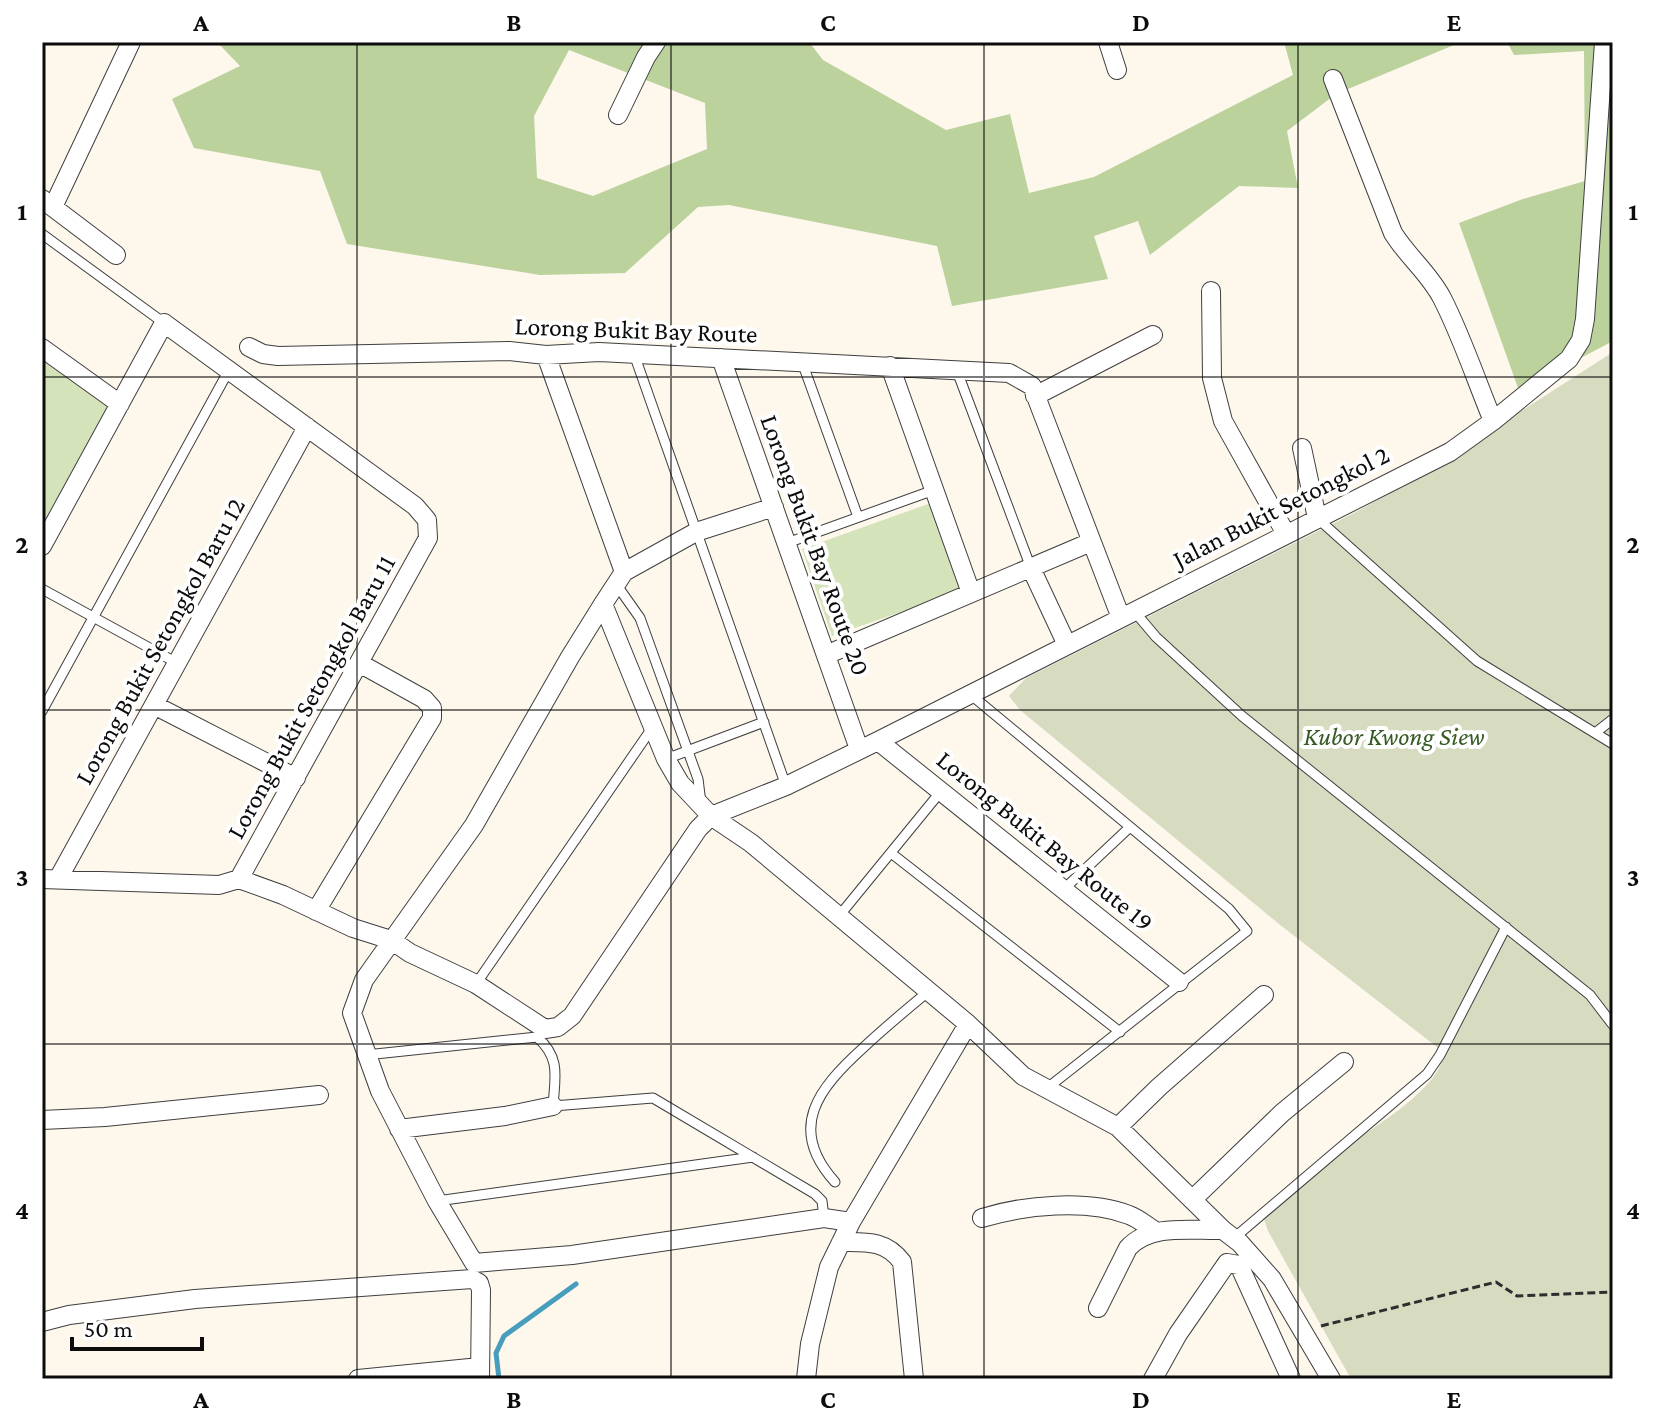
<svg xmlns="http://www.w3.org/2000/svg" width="1655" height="1421" viewBox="0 0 1655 1421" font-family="'Crimson Pro',serif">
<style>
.green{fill:#d5e3ba}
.forest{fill:#bbd29c;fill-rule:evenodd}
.cemetery{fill:#d7dcc1}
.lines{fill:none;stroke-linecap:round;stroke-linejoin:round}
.stream{stroke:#479ebc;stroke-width:5}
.lane-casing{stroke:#3f3f3f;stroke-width:11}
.street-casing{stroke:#3f3f3f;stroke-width:20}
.path{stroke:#2e2e2e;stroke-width:3;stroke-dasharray:8 4;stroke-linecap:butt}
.lane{stroke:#fff;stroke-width:9}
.street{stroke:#fff;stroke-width:18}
.grid{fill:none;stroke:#0c0c0c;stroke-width:2;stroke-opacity:0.55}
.labels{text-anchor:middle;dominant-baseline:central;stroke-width:8;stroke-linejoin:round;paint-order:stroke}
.street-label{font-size:26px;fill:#0c0c0c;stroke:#fff}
.park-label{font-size:26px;font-style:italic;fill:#375b24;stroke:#fff}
.neatline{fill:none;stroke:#0c0c0c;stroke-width:3}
.grid-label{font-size:26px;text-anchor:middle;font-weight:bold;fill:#0c0c0c}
</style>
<rect width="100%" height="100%" fill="#fdf7ec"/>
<path class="green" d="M42,337L128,398L42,554Z
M931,503L961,591L832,636L802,549Z"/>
<path class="forest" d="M217,42H809L823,60L946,130L1010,114L1029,193L1094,177L1293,75L1284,42H1452L1454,45L1336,94L1287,131L1298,188L1239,186L1150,255L1138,221L1094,236L1108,279L952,306L937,246L729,205L698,207L625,273L540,275L347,244L320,171L194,148L172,99L240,66ZM569,50L705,103L707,149L593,196L537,178L534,116Z
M1507,42H1613V341L1575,361L1522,399L1459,223L1523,199L1585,181L1584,51L1514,55Z"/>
<path class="cemetery" d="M1613,352V1379H1351L1268,1231L1263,1217C1288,1195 1313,1172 1339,1152C1362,1134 1449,1085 1442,1051L1279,924L1020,710L1009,696L1026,678L1354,513L1454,458L1501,424Z"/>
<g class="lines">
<path class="stream" d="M499,1379L496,1353L504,1336L576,1284"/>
<g class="lane-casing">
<path id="lane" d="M42,234L164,323
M634,354L786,786
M802,362L858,517
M957,371L1031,568
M1317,518L1477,661L1613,744
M787,543L934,490
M616,584L640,618L698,779L701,803
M42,589L177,663
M1134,611L1156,637L1242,716L1590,995L1613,1025
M970,694L1229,909L1247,931L1046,1089
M42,711L229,370
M1595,733L1613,719
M666,759L764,722
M891,853L1120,1032
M1064,889L1130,827
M839,916L942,790
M476,984L652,728
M366,1055L537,1037C561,1058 555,1077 553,1106L653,1098L815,1194L822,1201L824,1218
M835,1182C786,1128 819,1088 863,1048C884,1028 906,1010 929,991
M437,1201L753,1157
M1234,1238L1427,1074L1440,1055L1506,927"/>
</g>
<g class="street-casing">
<path id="street" d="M1108,42L1117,70
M1333,79L1393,233C1407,256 1429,273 1442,298C1462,337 1476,380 1493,421
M618,115L646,57L656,42
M42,199L116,255
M53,207L131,42
M1211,291L1212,378L1223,421L1286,534
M249,347L263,354L278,356L509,351L546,355L599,352L1009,373L1032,386L1121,618
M42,348L120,404
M546,355L624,572L603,604L666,759L680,783L711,816L751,843L968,1024L1023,1076L1118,1127L1223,1230L1240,1243L1272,1279L1331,1379
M721,358L859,749
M890,366L971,593
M1035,396L1153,335
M1302,448L1317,518
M42,546L164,323L415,506L427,520L428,538L239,879L219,885L42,879
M1031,568L1067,645
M624,572L696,532L774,507
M603,604L570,657L474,825L364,980L352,1013L380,1091L437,1201L474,1263L572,1255L824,1218L851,1222
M826,655L1091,542
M154,705L296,778
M878,741L1179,982
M58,879L307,427
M239,879L283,895L353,928L391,940L410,953L476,984L545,1029L558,1027L572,1016L698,829L711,816L786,786L878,741L1450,452L1493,421L1569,359L1581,340L1585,319L1604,42
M316,911L432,718V708L424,699L359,663
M42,1120L105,1117L319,1095
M1118,1127L1159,1087L1264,995
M399,1129L505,1116L553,1106
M1193,1199L1282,1113L1344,1062
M982,1218C1024,1205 1087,1199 1129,1215C1138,1218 1147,1226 1155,1231
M841,1242C866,1242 886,1240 902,1262L914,1379
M1098,1308L1128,1248C1151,1223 1192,1231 1223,1230
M42,1322L69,1315L195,1299L472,1279L479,1283L481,1290L480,1379
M358,1379L480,1367
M806,1379L810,1344L829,1267L851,1222L968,1024
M1153,1379L1178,1334L1227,1263L1239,1265L1291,1379"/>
</g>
<path class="path" d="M1321,1326L1496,1282L1517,1296L1613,1292"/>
<use href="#lane" class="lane"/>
<use href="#street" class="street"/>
</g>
<path class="grid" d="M357,42V1379M671,42V1379M984,42V1379M1298,42V1379M42,377H1613M42,710H1613M42,1044H1613"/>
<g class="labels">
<g class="street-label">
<text transform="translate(636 330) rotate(2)">Lorong Bukit Bay Route</text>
<text transform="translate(1281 507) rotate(-27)">Jalan Bukit Setongkol 2</text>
<text transform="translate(815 545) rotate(70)">Lorong Bukit Bay Route 20</text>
<text transform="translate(160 641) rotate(-61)">Lorong Bukit Setongkol Baru 12</text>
<text transform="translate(311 697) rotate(-61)">Lorong Bukit Setongkol Baru 11</text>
<text transform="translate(1045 841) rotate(39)">Lorong Bukit Bay Route 19</text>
</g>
<g class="park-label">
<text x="1394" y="736">Kubor Kwong Siew</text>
</g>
</g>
<rect width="1655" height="1421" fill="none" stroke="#ffffff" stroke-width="88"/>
<path d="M72 1337v12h130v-12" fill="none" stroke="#0c0c0c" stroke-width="4"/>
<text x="84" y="1337" font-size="24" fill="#0c0c0c" stroke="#ffffff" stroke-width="6" paint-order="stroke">50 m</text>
<rect x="44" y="44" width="1567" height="1333" class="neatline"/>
<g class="grid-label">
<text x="201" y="31">A</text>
<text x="514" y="31">B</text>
<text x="828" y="31">C</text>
<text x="1141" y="31">D</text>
<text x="1454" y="31">E</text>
<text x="22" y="220">1</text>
<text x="1633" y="220">1</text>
<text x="22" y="553">2</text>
<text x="1633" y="553">2</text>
<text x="22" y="886">3</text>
<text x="1633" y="886">3</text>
<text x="22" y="1219">4</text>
<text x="1633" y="1219">4</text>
<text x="201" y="1408">A</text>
<text x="514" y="1408">B</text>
<text x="828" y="1408">C</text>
<text x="1141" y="1408">D</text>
<text x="1454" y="1408">E</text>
</g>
</svg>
